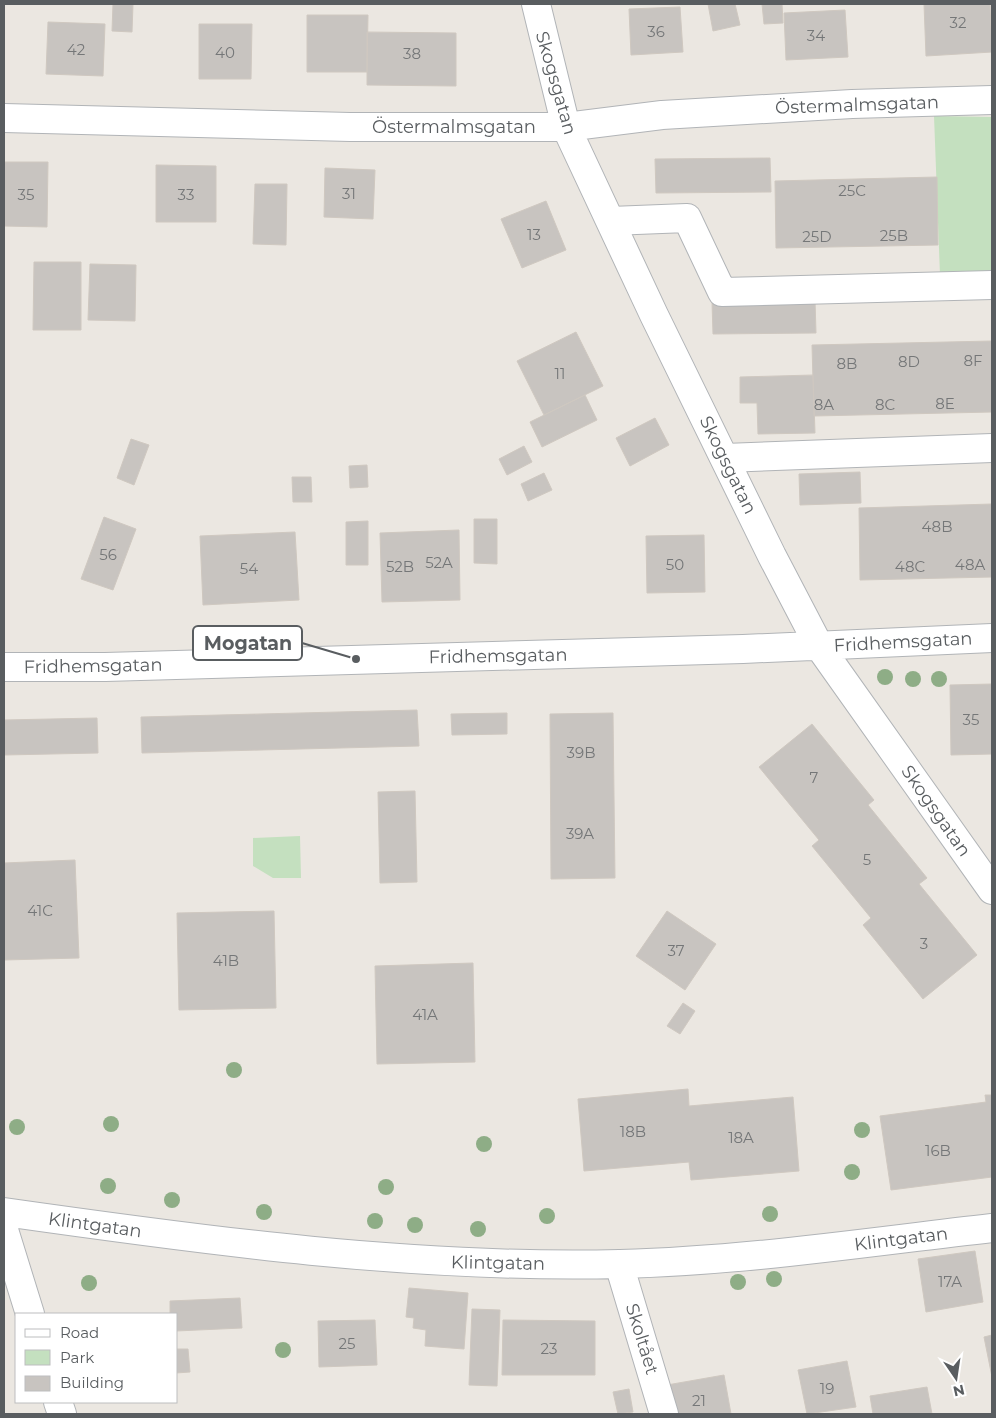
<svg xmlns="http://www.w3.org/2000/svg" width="996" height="1418" viewBox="0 0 996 1418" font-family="Montserrat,sans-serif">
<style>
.green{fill:#c4e0bf}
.building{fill:#c8c4c0;stroke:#cfc8c0}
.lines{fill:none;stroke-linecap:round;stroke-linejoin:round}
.minor-casing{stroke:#b1b4b7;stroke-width:30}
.minor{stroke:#fff;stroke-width:28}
.tree{fill:#8ead86}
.labels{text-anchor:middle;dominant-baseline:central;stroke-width:5;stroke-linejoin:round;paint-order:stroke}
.number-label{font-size:15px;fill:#757778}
.street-label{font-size:18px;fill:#595d60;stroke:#fff}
.leader{fill:none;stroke:#595d60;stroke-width:2}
.callout-dot{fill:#595d60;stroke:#fff;stroke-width:2}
.callout{fill:#fff;stroke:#595d60;stroke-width:2}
.callout-label{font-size:19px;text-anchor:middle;font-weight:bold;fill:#595d60}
</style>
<rect width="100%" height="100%" fill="#ebe7e1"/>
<path class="green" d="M934,116L992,117V273L940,275Z
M300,836L301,878H273L253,866V838Z"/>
<path class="building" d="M113,4H133L132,32L112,31Z
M708,4H735L740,25L713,31Z
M762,4H782L783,23L764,24Z
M924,4H990L992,52L926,56Z
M680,7L683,52L631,55L629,9Z
M845,10L848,57L786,60L784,13Z
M307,15H368L367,72H307Z
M48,22L105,24L103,76L46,74Z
M199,24H252L251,79H199Z
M367,32L456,33V86L367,85Z
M770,158L771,192L656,193L655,159Z
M4,162H48L47,227L4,226Z
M156,165L216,166V222H156Z
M325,168L375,170L373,219L324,217Z
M937,177L938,245L776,248L775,181Z
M255,184H287L286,245L253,244Z
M546,201L566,250L522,268L501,219Z
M34,262H81V330H33Z
M90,264L136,265L135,321L88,320Z
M815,300L816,333L713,334L712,302Z
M576,332L603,386L544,415L517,361Z
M992,341V412L814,416L812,345Z
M813,375L815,433L758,434L757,403H740V377Z
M585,395L597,420L542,447L530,422Z
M655,418L669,445L630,466L616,438Z
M131,439L149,445L134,485L117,478Z
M524,446L532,462L507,475L499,459Z
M367,465L368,487L350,488L349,466Z
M860,472L861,503L800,505L799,474Z
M544,473L552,490L528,501L521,484Z
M292,477H311L312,502H293Z
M992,504V577L860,580L859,508Z
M104,517L136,529L113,590L81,579Z
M474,519H497V564L474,563Z
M368,521V565H346V522Z
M459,530L460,600L382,602L380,533Z
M295,532L299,600L203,605L200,536Z
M704,535L705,592L647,593L646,536Z
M992,684V754L951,755L950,685Z
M417,710L419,746L142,753L141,717Z
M507,713V734L452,735L451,714Z
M613,713L615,878L551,879L550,714Z
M97,718L98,753L4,755V720Z
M812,724L874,800L868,805L927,878L919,884L977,955L923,999L863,925L871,918L812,846L819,840L759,767Z
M415,791L417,882L380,883L378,792Z
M75,860L79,958L4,960V863Z
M274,911L276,1008L179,1010L177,913Z
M667,911L716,944L685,990L636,956Z
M473,963L475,1062L377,1064L375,966Z
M683,1003L695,1011L680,1034L667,1026Z
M688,1089L689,1106L793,1097L799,1171L691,1180L689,1162L584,1171L578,1099Z
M985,1095H992V1177L891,1190L880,1116L986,1102Z
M975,1251L983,1302L926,1312L918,1259Z
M409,1288L468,1293L464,1349L425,1346L426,1330L413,1328L414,1318L406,1317Z
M240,1298L242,1328L176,1331V1314H170V1301Z
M472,1309L500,1310L497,1386L469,1385Z
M375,1320L377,1365L319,1367L318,1321Z
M503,1320L595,1321V1375H502Z
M992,1335V1377L984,1337Z
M176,1349H188L190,1372L176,1373Z
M847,1361L856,1407L807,1414L798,1370Z
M724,1375L731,1414H672L667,1385Z
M927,1387L932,1414H873L870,1396Z
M629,1389L633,1412L618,1414L613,1392Z"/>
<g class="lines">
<g class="minor-casing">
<path id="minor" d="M536,4L566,127L654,315L772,556L819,646L992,890
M4,118L350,127H566L662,115L852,104L992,100
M611,221L687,218L722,292L992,285
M725,458L992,448
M4,667H105L743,649L992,638
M4,1212C208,1241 413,1269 620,1264C745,1261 868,1242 992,1228
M4,1230L30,1314
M619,1264L664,1414
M58,1402L62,1414"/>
</g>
<use href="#minor" class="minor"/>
</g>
<g class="tree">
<circle cx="885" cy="677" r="8"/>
<circle cx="913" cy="679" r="8"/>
<circle cx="939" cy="679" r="8"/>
<circle cx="234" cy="1070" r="8"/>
<circle cx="111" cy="1124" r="8"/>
<circle cx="17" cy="1127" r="8"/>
<circle cx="862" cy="1130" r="8"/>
<circle cx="484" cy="1144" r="8"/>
<circle cx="852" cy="1172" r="8"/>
<circle cx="108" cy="1186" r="8"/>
<circle cx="386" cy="1187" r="8"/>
<circle cx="172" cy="1200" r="8"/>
<circle cx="264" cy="1212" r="8"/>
<circle cx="770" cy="1214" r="8"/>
<circle cx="547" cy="1216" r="8"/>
<circle cx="375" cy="1221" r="8"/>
<circle cx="415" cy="1225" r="8"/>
<circle cx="478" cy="1229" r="8"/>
<circle cx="774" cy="1279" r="8"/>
<circle cx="738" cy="1282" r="8"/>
<circle cx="89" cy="1283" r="8"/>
<circle cx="283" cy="1350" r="8"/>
</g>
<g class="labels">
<g class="number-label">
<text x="958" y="22">32</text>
<text x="656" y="31">36</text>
<text x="816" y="35">34</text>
<text x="76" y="49">42</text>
<text x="225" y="52">40</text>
<text x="412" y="53">38</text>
<text x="852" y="190">25C</text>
<text x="349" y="193">31</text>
<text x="26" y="194">35</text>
<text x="186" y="194">33</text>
<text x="534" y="234">13</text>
<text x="894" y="235">25B</text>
<text x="817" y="236">25D</text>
<text x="973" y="360">8F</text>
<text x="909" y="361">8D</text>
<text x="847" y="363">8B</text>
<text x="560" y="373">11</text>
<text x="945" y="403">8E</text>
<text x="824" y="404">8A</text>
<text x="885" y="404">8C</text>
<text x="937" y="526">48B</text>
<text x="108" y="554">56</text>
<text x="439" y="562">52A</text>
<text x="675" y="564">50</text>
<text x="970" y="564">48A</text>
<text x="400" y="566">52B</text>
<text x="910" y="566">48C</text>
<text x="249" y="568">54</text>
<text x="971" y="719">35</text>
<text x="581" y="752">39B</text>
<text x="814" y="777">7</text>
<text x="580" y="833">39A</text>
<text x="867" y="859">5</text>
<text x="40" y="910">41C</text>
<text x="924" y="943">3</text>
<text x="676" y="950">37</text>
<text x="226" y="960">41B</text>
<text x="425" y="1014">41A</text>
<text x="633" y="1131">18B</text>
<text x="741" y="1137">18A</text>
<text x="938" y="1150">16B</text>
<text x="950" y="1281">17A</text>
<text x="347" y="1343">25</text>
<text x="549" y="1348">23</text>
<text x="827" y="1388">19</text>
<text x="699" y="1400">21</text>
</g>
<g class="street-label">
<text transform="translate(556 83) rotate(74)">Skogsgatan</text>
<text transform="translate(857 105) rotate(-2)">Östermalmsgatan</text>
<text x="454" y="127">Östermalmsgatan</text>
<text transform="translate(728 465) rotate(64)">Skogsgatan</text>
<text transform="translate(903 642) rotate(-3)">Fridhemsgatan</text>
<text transform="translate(498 656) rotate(-1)">Fridhemsgatan</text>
<text transform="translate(93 666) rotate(-1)">Fridhemsgatan</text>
<text transform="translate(936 811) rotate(55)">Skogsgatan</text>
<text transform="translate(95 1225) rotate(8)">Klintgatan</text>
<text transform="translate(901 1239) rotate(-7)">Klintgatan</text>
<text transform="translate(498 1263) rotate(1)">Klintgatan</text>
<text transform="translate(642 1339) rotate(73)">Skoltået</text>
</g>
</g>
<path class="leader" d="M356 659L302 643"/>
<circle class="callout-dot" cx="356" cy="659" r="5"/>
<rect class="callout" x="193" y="626" width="109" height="34" rx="5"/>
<g class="callout-label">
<text x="248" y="650">Mogatan</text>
</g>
<rect width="996" height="1418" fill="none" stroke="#595d60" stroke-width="10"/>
<rect x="15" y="1313" width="162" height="90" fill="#ffffff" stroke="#bdbebf"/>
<rect x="25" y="1329" width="25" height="8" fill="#ffffff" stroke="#bdbebf"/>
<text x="60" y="1338" font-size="15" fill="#595d60">Road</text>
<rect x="25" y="1350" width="25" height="15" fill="#c4e0bf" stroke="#bdbebf"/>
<text x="60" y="1363" font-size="15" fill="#595d60">Park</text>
<rect x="25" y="1376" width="25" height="15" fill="#c8c4c0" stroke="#bdbebf"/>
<text x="60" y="1388" font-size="15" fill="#595d60">Building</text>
<g transform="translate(956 1378) rotate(167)" stroke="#ffffff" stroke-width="4" paint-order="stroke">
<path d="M0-4L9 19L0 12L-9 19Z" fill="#595d60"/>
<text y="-8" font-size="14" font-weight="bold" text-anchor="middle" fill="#595d60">N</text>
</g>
</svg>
